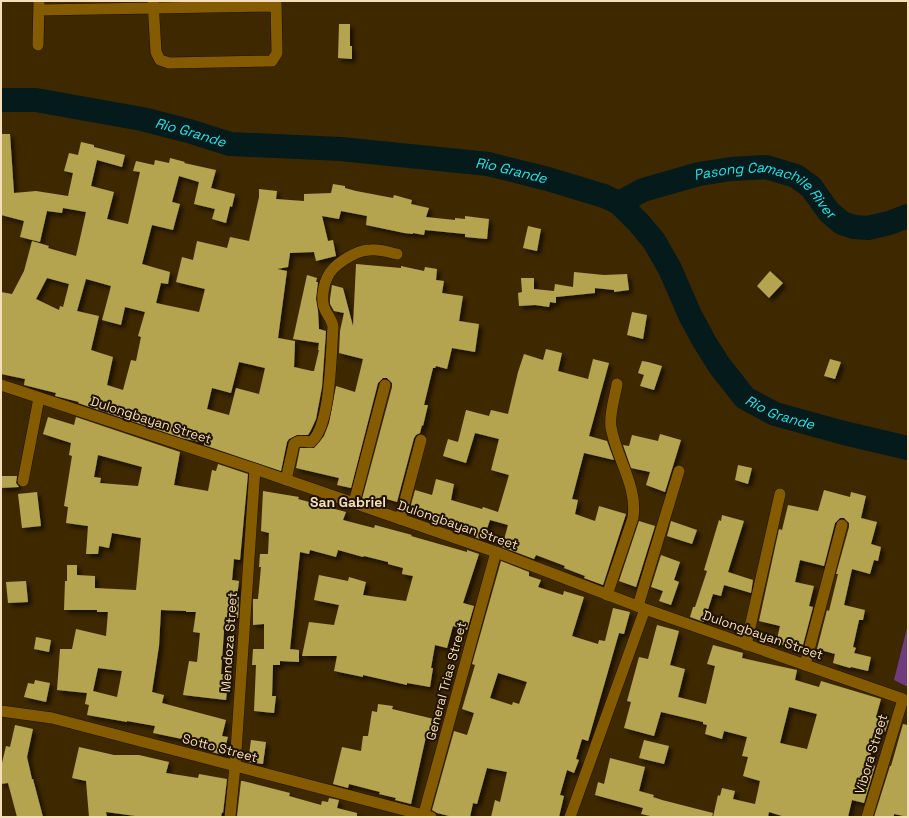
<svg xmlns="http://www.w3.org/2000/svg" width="909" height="818" viewBox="0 0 909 818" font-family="'Space Grotesk',sans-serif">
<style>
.green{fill:#6f3c7f}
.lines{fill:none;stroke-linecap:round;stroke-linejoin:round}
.river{stroke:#051a1b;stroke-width:24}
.building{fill:#b4a350;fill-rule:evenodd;filter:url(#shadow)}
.minor-casing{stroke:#1f1200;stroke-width:12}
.tertiary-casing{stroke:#1f1200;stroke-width:12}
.minor{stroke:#855b00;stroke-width:11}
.tertiary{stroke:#855b00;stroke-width:11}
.labels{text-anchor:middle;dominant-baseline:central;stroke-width:4;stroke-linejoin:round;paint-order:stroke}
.street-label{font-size:13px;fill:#f5debb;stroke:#1f1200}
.water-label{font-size:14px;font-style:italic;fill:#2ae1e5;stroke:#1f1200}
.neighbourhood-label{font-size:14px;font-weight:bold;fill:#f5debb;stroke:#1f1200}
</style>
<defs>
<filter id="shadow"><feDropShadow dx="3.5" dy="3.5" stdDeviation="2" flood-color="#0009"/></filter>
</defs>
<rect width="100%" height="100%" fill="#3e2800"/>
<path class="green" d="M908,624V687L894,680Z"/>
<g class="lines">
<g class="river">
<path id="s1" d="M1,100H36L142,119L189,131L230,144L341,149L488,164L548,179L604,196L619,203L639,223L654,241L670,269L690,315L704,341L719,365L745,398L775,414L844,433L908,448"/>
<path id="s2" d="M619,203L643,190L699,174L731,169L766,167L796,176L811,187L829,212L842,223L854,227L868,228L889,223L908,216"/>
</g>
</g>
<path class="building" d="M339,24H350V46H352V59L338,58Z
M1,134H10L14,193L36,191L68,196L73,173L64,171L69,153L78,155L81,142L94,145V147L125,155L122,167L97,160L91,186L114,192L107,219L128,224L140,172L133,171L136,161L154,165L155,160L169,163L170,158L185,162L184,163L216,170L211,188L235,194L232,207L230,206L226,223L212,219L215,209L194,204L199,182L179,176L172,202L180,204L173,230L152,225L142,264L170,272L168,284L161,283L156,303L199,312L205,289L176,282L182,257L193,260L197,241L227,248L230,237L249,241L259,197V189L277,191L276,199L304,201V194L331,193L333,184L345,186V188L356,191L393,198L394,195L412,200L411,204L429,208L426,217L455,220V218L465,219V216L489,219L487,239L465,237V234L425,230L424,235L413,233V234L404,233L366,225L367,216L341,211L339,219L322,216L328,241L333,240L336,256L316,261L314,252L290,253L288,267L277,269L287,271L278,338L295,341L294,367L312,371H314L319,350H318L319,343L293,339L307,275L317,278L316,282H318L316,299L318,311L319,329L326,331L322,387L316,419L311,430L308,435H297L289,439L287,442L281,471L204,445V443L182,438L78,403L79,402L55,396L56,393L24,385L25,379L1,374V292L12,294L24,271L32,241L49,246L48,248L76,256L86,212L63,208L62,213L47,211L40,242L20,237L24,221L1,215ZM47,278L69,284L63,307L60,306L59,310L36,299ZM86,279L111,286L102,320L121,325L125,307L145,312L138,336L141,337L136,361L131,360L123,390L107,385L113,357L91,350L99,316L77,311ZM239,362L265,368L259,394L236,388L229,415L207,409L212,388L231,393Z
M528,226L541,229L537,251L523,248Z
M356,264L401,268V266L424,271L425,267L437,269L436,280L444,281L442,293L463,296L459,321L479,324L475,352L452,348L447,369L436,366L435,368H433L424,405H428L423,426L422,425L420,433L416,435L414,438L397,502L380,497L378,504L362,499L392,387V383L387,378H383L378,383L351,488L337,485L339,478L296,468L300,448H314L324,436L329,423L336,386L355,392L363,359L339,353L340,331L344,313L334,311L330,304V299L332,285L343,288L353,326Z
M770,271L783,283L769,298L757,286Z
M574,272L604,275L627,274L629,290L614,292V290L595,288V293L556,297V303L550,302L549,307L535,305L519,306L518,293L522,292L521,278H534V289L554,291L555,284L573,287Z
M632,312L647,315L643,339L627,335Z
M546,349L562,353L558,371L588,379L593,359L609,363L589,436L607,441L614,460L584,453L572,499L578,500L575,514L595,521L599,506L626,514L603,585L584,578L585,576L564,568L565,566L536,555L534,559L502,547L508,525L490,520L483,540L472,536L474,531L409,512L415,490L432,495L436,479L454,484L451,500L482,509L483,507L498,512L509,475L491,470L499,439L475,433L466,463L443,456L448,439L458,442L466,410L489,416L491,410L508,414L518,372L524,354L543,360Z
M830,359L841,362L835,379L824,376Z
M642,361L648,362L662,366L654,390L640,386L644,375L638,373Z
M48,417L74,425L76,417L180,452L174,485L208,491L212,470L216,471L218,464L248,474L240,560L234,559L232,580L239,581L237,597H239L238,618L225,617L221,674L229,675L226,700L183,695L189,661L197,662L200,633L193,632L196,612H186V611L161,610L159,646L152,692L164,695L162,703L226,720L222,736L228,737L223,755L212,752L213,748L186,742L187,740L153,733L155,726L127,721V722L87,715L89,705L85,704L87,693L57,690L60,649H72L76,629L106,636L108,612H97V610H64L65,581H67V565H77V575L95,576V588L136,590L141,538L112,533L109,548L99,546L98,554H86L88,526L66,523L68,507L64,506L72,456L69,455L71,443L43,434ZM98,455L142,467L138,486L100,483L101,478L94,477ZM98,668L122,671L117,697L93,691Z
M660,434L681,440L665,492L646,485L650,472L631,468L623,445L629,446L632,435L658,441Z
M738,465L752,468L748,484L735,480Z
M1,476H17L16,483L19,487L1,488Z
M824,490L850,497L851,492L866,496L861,518L877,522L871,544L881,547L878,561L874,560L870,574L852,569L844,605L865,610L863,620H859L853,647L856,648L854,653L871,657L868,671L851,667L850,668L833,663L835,654L817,649L827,610L829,611L838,574H836L849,527V523L844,518H840L835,523L824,566L800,560L795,582L814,586L809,606L813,607L803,645L799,644L798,649L776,643L780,626L759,621L779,529L782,530L788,505L818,511Z
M263,491L299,497L298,499L346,512L343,520L374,528L375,525L397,531L412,535L411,536L467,552V550L479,554L463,603L474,606L467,630L453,626L447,648L435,645L431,668H433L430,687L407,683V685L363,675V677L334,671L337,656H302L309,622L334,625L339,605L314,600L319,575L348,581L349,577L366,582L363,595L406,601L413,576L402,574L403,568L388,564V562L364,556L363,557L338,550L336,557L310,550L309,554L300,552L290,649L299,650V662L280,661V665H273L272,696H276L274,713L254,711L256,665H252L253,649H264V624L253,625V599H258L261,567H259L260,554H268L269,533L261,531Z
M37,492L41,526L22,528L18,494Z
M722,515L744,521L728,572L753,580L751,593L724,585L721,596L713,594L704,622L690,617L693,607H695L707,571L704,570L719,520L721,521Z
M639,521L655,526L636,587L619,581Z
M671,521L697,530L692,544L667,536Z
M661,555L680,562L674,580L679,582L671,605L659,601L663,591L651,587Z
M501,561L529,572V576L541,580L538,587L563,595L564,591L584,597L572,636L598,644L599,640L605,641L613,608L630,612L624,634L619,633L588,741L582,739L576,759L579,760L574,773L567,770L560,795L564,796L559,817H491L495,800L500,802L507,772L487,768L477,804L473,803L470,817H453L437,813L432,810L454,731L467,735L474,713L462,709L475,665L472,664ZM498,673L527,682L519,704L513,702L512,705L490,698Z
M26,581L28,602L8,603L6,582Z
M657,625L679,631L670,665L685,669L678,697L706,704L715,666L707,664L713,645L743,653L742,658L797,670L795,680L819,687L821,681L881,699L876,717L889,720L885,732L877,730L868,764L875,766L864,803L852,800L848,817H785L769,812L768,817H713L718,795L720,796L722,788L735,791L733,799L755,804L760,781L743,776L748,757L742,756L747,737L724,731L722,739L705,734L707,725L703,724V722L661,712L654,736L624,728L631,702L627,701L639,657L648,659ZM789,707L817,714L807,749L780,743Z
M36,637L51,640L49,652L34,649Z
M35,680L50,683L46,702L24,697L28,683L34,684Z
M378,704L393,706L392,709L434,719L431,733L427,732L411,804L395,800L396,798L379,794L380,792L349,784L348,788L333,784L342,747L361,751L363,736H368L372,711L377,712Z
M903,724L908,725V817L894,814V817H874L890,766H891Z
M15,725L33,729L27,757L32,779H33L43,817H17L8,783L1,784V767L6,746L10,747Z
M251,740L266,742L263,764L248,762Z
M644,740L669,746L664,764L639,758Z
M79,747L114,755H139L169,762L166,773L198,778L199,774L227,779L223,813L222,812L221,817H143L106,812L107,817H89L86,781L72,778Z
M610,758L645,767L639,791L654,795L653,797L662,800L713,813L712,817H655L641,814L643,808L595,795L598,782L604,784Z
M241,781H243L290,793L289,796L321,805L322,801L328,802L329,798L339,800L337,808L357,813V817H243L237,816Z"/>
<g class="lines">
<g class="minor-casing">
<path id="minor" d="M153,1L156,52L160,60L169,63L272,61L277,53L276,1
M39,10L276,6
M38,45L39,1
M286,480L294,444C299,439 305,442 311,442C331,427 331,352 333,327C332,317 323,312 323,302C322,295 324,284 327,278C332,265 356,250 370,250C379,249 388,252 397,254
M23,481L39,398
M354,503L385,385
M400,519L421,440
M607,595L633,518C638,486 616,458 611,427C609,414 615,397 617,384
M638,606L679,471
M746,645L780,494
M805,665L842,525
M1,711L52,718L431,817
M230,817L235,766L255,469"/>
</g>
<g class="tertiary-casing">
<path id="tertiary" d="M1,385L255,469L496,552L645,609L903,699L867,817
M423,817L496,552
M570,817L645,609"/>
</g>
<use href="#minor" class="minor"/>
<use href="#tertiary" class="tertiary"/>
</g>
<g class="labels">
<g class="street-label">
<text transform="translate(151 420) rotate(18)">Dulongbayan Street</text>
<text transform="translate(458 525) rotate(19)">Dulongbayan Street</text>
<text transform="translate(763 635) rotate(19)">Dulongbayan Street</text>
<text transform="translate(229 642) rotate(-86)">Mendoza Street</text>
<text transform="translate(446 681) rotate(-75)">General Trias Street</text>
<text transform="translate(220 748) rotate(15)">Sotto Street</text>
<text transform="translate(871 754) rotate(-73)">Vibora Street</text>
</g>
<g class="water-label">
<text stroke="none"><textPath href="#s1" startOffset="193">Rio Grande</textPath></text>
<text stroke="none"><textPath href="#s1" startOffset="517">Rio Grande</textPath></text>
<text stroke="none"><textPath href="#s2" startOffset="160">Pasong Camachile River</textPath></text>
<text stroke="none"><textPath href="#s1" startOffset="902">Rio Grande</textPath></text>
</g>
<g class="neighbourhood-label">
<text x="348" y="502">San Gabriel</text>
</g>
</g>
<rect width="909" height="818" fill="none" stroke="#f5debb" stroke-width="4"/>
</svg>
